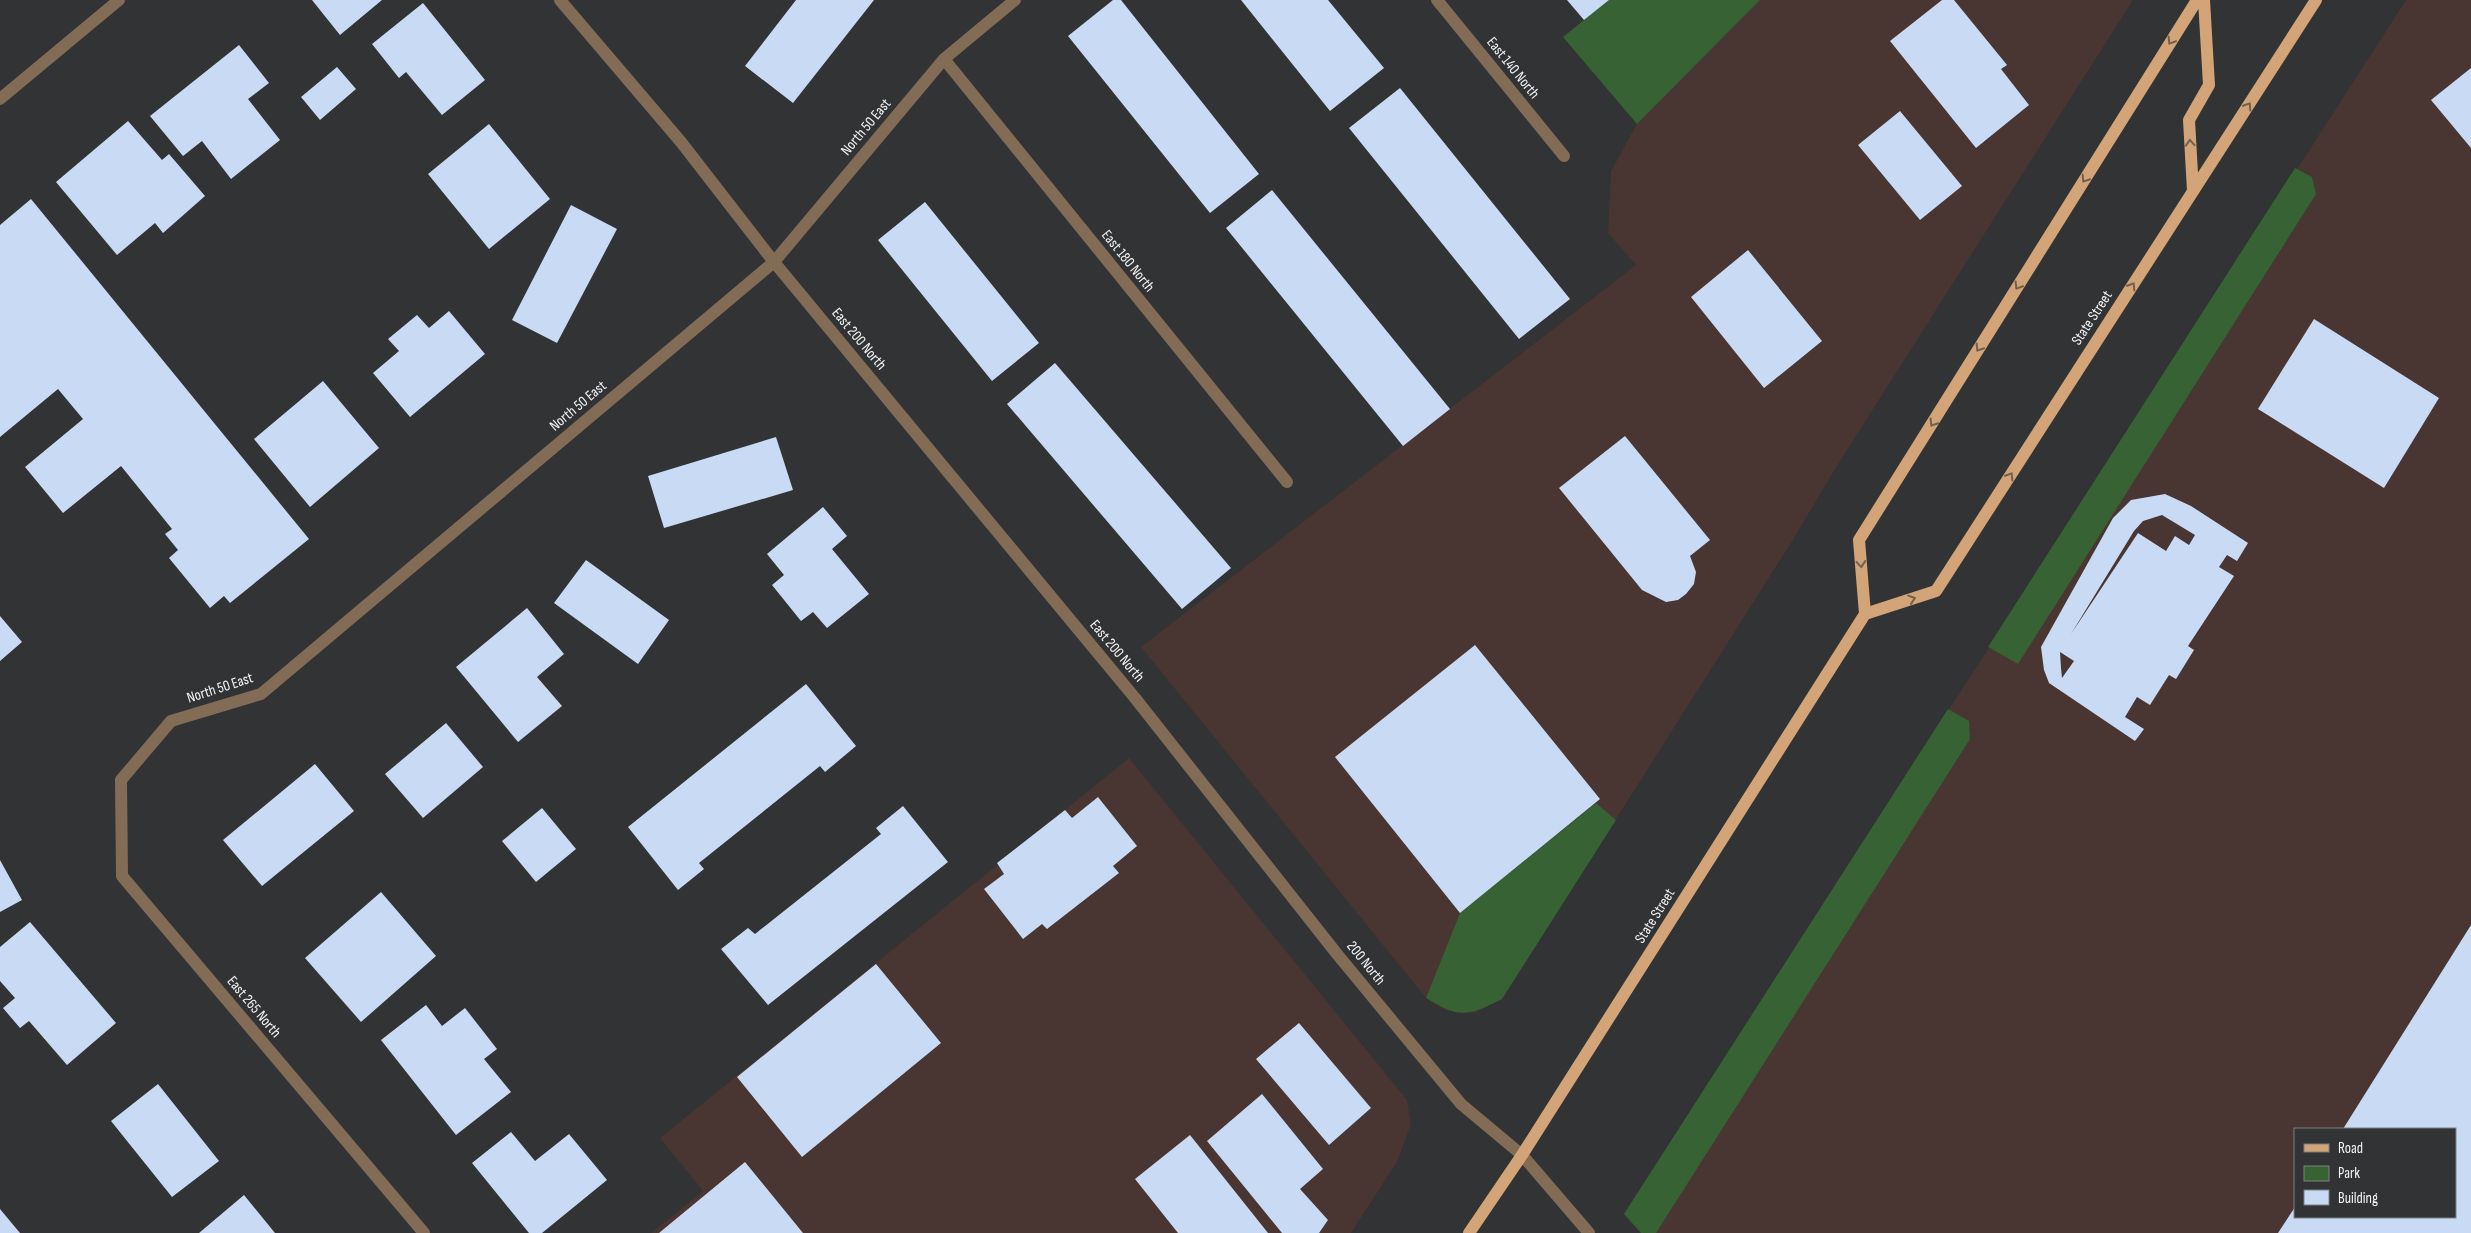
<svg xmlns="http://www.w3.org/2000/svg" width="2471" height="1233" viewBox="0 0 2471 1233" font-family="'Sofia Sans Condensed',sans-serif">
<style>
.commercial{fill:#493531;fill-rule:evenodd}
.green{fill:#376234}
.building{fill:#c9dbf4;fill-rule:evenodd}
.lines{fill:none;stroke-linecap:round;stroke-linejoin:round}
.minor{stroke:#836c56;stroke-width:12}
.tertiary{stroke:#836c56;stroke-width:12}
.primary{stroke:#d3a477;stroke-width:12}
.oneway{stroke:#72604f}
.labels{text-anchor:middle;dominant-baseline:central;stroke-width:5;stroke-linejoin:round;paint-order:stroke}
.street-label{font-size:15px;fill:#f2f4f5;stroke:#313335}
</style>
<rect width="100%" height="100%" fill="#313335"/>
<path class="commercial" d="M1760,0H2133L1835,469L1791,543L1502,999L1474,1013L1447,1011L1426,998L1141,647L1636,265L1608,233L1611,171L1637,124Z
M2406,0H2471V1233H1641L1624,1214ZM2295,1129H2455V1217H2295Z
M1129,758L1407,1100L1411,1124L1397,1162L1351,1233H651L703,1191L660,1138Z"/>
<path class="green" d="M1609,0H1760L1637,124L1563,37Z
M2295,168L2312,177L2316,194L2018,664L1988,647Z
M1948,709L1969,721L1970,739L1656,1233H1641L1624,1214Z
M1596,803L1616,820L1502,999C1468,1016 1460,1019 1426,998L1460,913Z"/>
<path class="building" d="M312,0H382L340,35Z
M796,0H874L793,103L745,66Z
M1113,0H1121L1259,174L1210,213L1068,36Z
M1241,0H1328L1384,68L1330,111Z
M1567,0H1609L1584,20Z
M1942,0H1954L2007,65L2001,69L2029,105L1976,148L1890,41Z
M423,3L485,80L442,115L406,72L399,78L372,44Z
M239,45L269,83L248,99L280,140L231,179L202,141L183,156L150,116Z
M337,67L356,89L320,120L301,97Z
M2471,68V148L2431,100Z
M1400,88L1570,299L1519,339L1349,128Z
M1900,111L1962,186L1920,220L1858,145Z
M128,121L162,160L169,154L205,196L163,233L155,223L117,255L56,182Z
M489,124L550,199L489,249L428,174Z
M1272,190L1450,409L1403,446L1226,228Z
M31,199L309,539L230,603L224,596L210,608L169,558L178,550L165,534L172,529L121,466L63,513L25,467L83,419L58,389L0,437V225Z
M925,202L1039,343L992,381L878,240Z
M571,205L617,229L557,343L512,320Z
M1748,250L1822,341L1764,388L1691,297Z
M449,311L485,354L410,417L373,373L399,351L388,339L417,315L429,328Z
M2314,319L2439,398L2384,488L2258,409Z
M1055,363L1231,568L1182,609L1007,404Z
M323,381L379,448L310,507L254,439Z
M1625,436L1710,540L1690,556L1696,572L1694,584L1686,594L1678,600L1666,602L1642,590L1559,488Z
M776,437L793,490L664,528L648,476Z
M2165,494L2191,506L2248,543L2237,561L2227,555L2219,567L2234,576L2188,646L2194,650L2176,679L2169,675L2150,705L2137,697L2125,717L2144,729L2135,741L2049,683L2044,670L2041,647L2113,518L2131,500ZM2162,515L2195,535L2189,545L2175,536L2166,551L2138,533L2071,634L2134,531L2143,521ZM2060,652L2074,661L2062,678L2061,668Z
M823,507L847,536L832,549L869,594L827,628L813,612L801,621L772,585L784,575L767,554Z
M586,560L669,620L638,664L554,603Z
M527,608L564,654L537,677L562,706L518,742L456,667Z
M0,616L22,642L0,661Z
M1475,645L1600,799L1460,913L1335,757Z
M806,684L856,746L825,772L820,766L699,863L704,869L678,890L628,827Z
M446,723L483,767L423,818L385,774Z
M315,764L354,811L262,886L223,840Z
M1098,797L1137,846L1113,866L1119,873L1047,929L1042,924L1023,939L984,889L1004,874L997,863L1065,810L1072,818Z
M903,806L948,862L768,1005L721,949L748,928L755,934L881,834L876,828Z
M542,808L576,849L536,882L502,841Z
M0,860L22,900L0,912Z
M381,892L436,956L361,1022L305,958Z
M30,922L116,1023L67,1065L29,1021L20,1028L3,1008L15,998L0,981V947Z
M2471,925V1233H2278L2295,1207V1217H2455V1129H2343Z
M876,964L941,1043L802,1157L737,1077Z
M426,1005L442,1026L465,1008L497,1049L484,1059L511,1092L456,1135L381,1040Z
M1299,1023L1371,1108L1329,1145L1256,1059Z
M158,1084L219,1161L172,1197L111,1121Z
M1262,1094L1323,1169L1300,1189L1328,1220L1319,1233H1282L1207,1141Z
M511,1132L535,1161L569,1134L607,1180L542,1233H529L472,1163Z
M1190,1135L1268,1233H1178L1135,1179Z
M745,1162L803,1233H659Z
M244,1195L275,1233H199Z
M0,1209L20,1233H0Z"/>
<g class="lines">
<path class="minor" d="M1437,0L1564,156
M944,59L1287,482
M0,99L119,0
M424,1233L122,876L121,780L171,721L261,694L774,262L944,59L1015,0"/>
<path class="tertiary" d="M560,0L681,142L774,262L1135,698L1337,954L1461,1104L1522,1155L1589,1233"/>
<path class="primary" d="M2193,191L2189,120L2209,85L2204,0
M1865,614L1936,591L2316,0
M1469,1233L1522,1155L1865,614L1859,540L2197,0"/>
</g>
<defs><path id="oneway-chevron" d="M-2-3.5L2.5 0L-2 3.5" fill="none" stroke-width="1.6" stroke-linecap="round" stroke-linejoin="round" transform="scale(1.25)"/></defs>
<g class="oneway">
<use href="#oneway-chevron" transform="translate(2171 41) rotate(122)"/>
<use href="#oneway-chevron" transform="translate(2248 106) rotate(-57)"/>
<use href="#oneway-chevron" transform="translate(2190 143) rotate(-94)"/>
<use href="#oneway-chevron" transform="translate(2085 179) rotate(122)"/>
<use href="#oneway-chevron" transform="translate(2018 286) rotate(122)"/>
<use href="#oneway-chevron" transform="translate(2132 286) rotate(-57)"/>
<use href="#oneway-chevron" transform="translate(1979 348) rotate(122)"/>
<use href="#oneway-chevron" transform="translate(1933 423) rotate(122)"/>
<use href="#oneway-chevron" transform="translate(2010 476) rotate(-57)"/>
<use href="#oneway-chevron" transform="translate(1861 564) rotate(85)"/>
<use href="#oneway-chevron" transform="translate(1912 599) rotate(-18)"/>
</g>
<g class="labels">
<g class="street-label">
<text transform="translate(1513 68) rotate(51)">East 140 North</text>
<text transform="translate(866 127) rotate(-50)">North 50 East</text>
<text transform="translate(1128 261) rotate(51)">East 180 North</text>
<text transform="translate(2092 318) rotate(-57)">State Street</text>
<text transform="translate(859 339) rotate(50)">East 200 North</text>
<text transform="translate(578 406) rotate(-40)">North 50 East</text>
<text transform="translate(1117 651) rotate(50)">East 200 North</text>
<text transform="translate(220 688) rotate(-18)">North 50 East</text>
<text transform="translate(1655 916) rotate(-58)">State Street</text>
<text transform="translate(1366 963) rotate(51)">200 North</text>
<text transform="translate(254 1007) rotate(50)">East 265 North</text>
</g>
</g>
<rect x="2294" y="1128" width="162" height="90" fill="#313335" stroke="#7e8082"/>
<rect x="2304" y="1144" width="25" height="8" fill="#d3a477" stroke="#7e8082"/>
<text x="2338" y="1153" font-size="15" fill="#f2f4f5">Road</text>
<rect x="2304" y="1166" width="25" height="15" fill="#376234" stroke="#7e8082"/>
<text x="2338" y="1178" font-size="15" fill="#f2f4f5">Park</text>
<rect x="2304" y="1190" width="25" height="15" fill="#c9dbf4" stroke="#7e8082"/>
<text x="2338" y="1203" font-size="15" fill="#f2f4f5">Building</text>
</svg>
